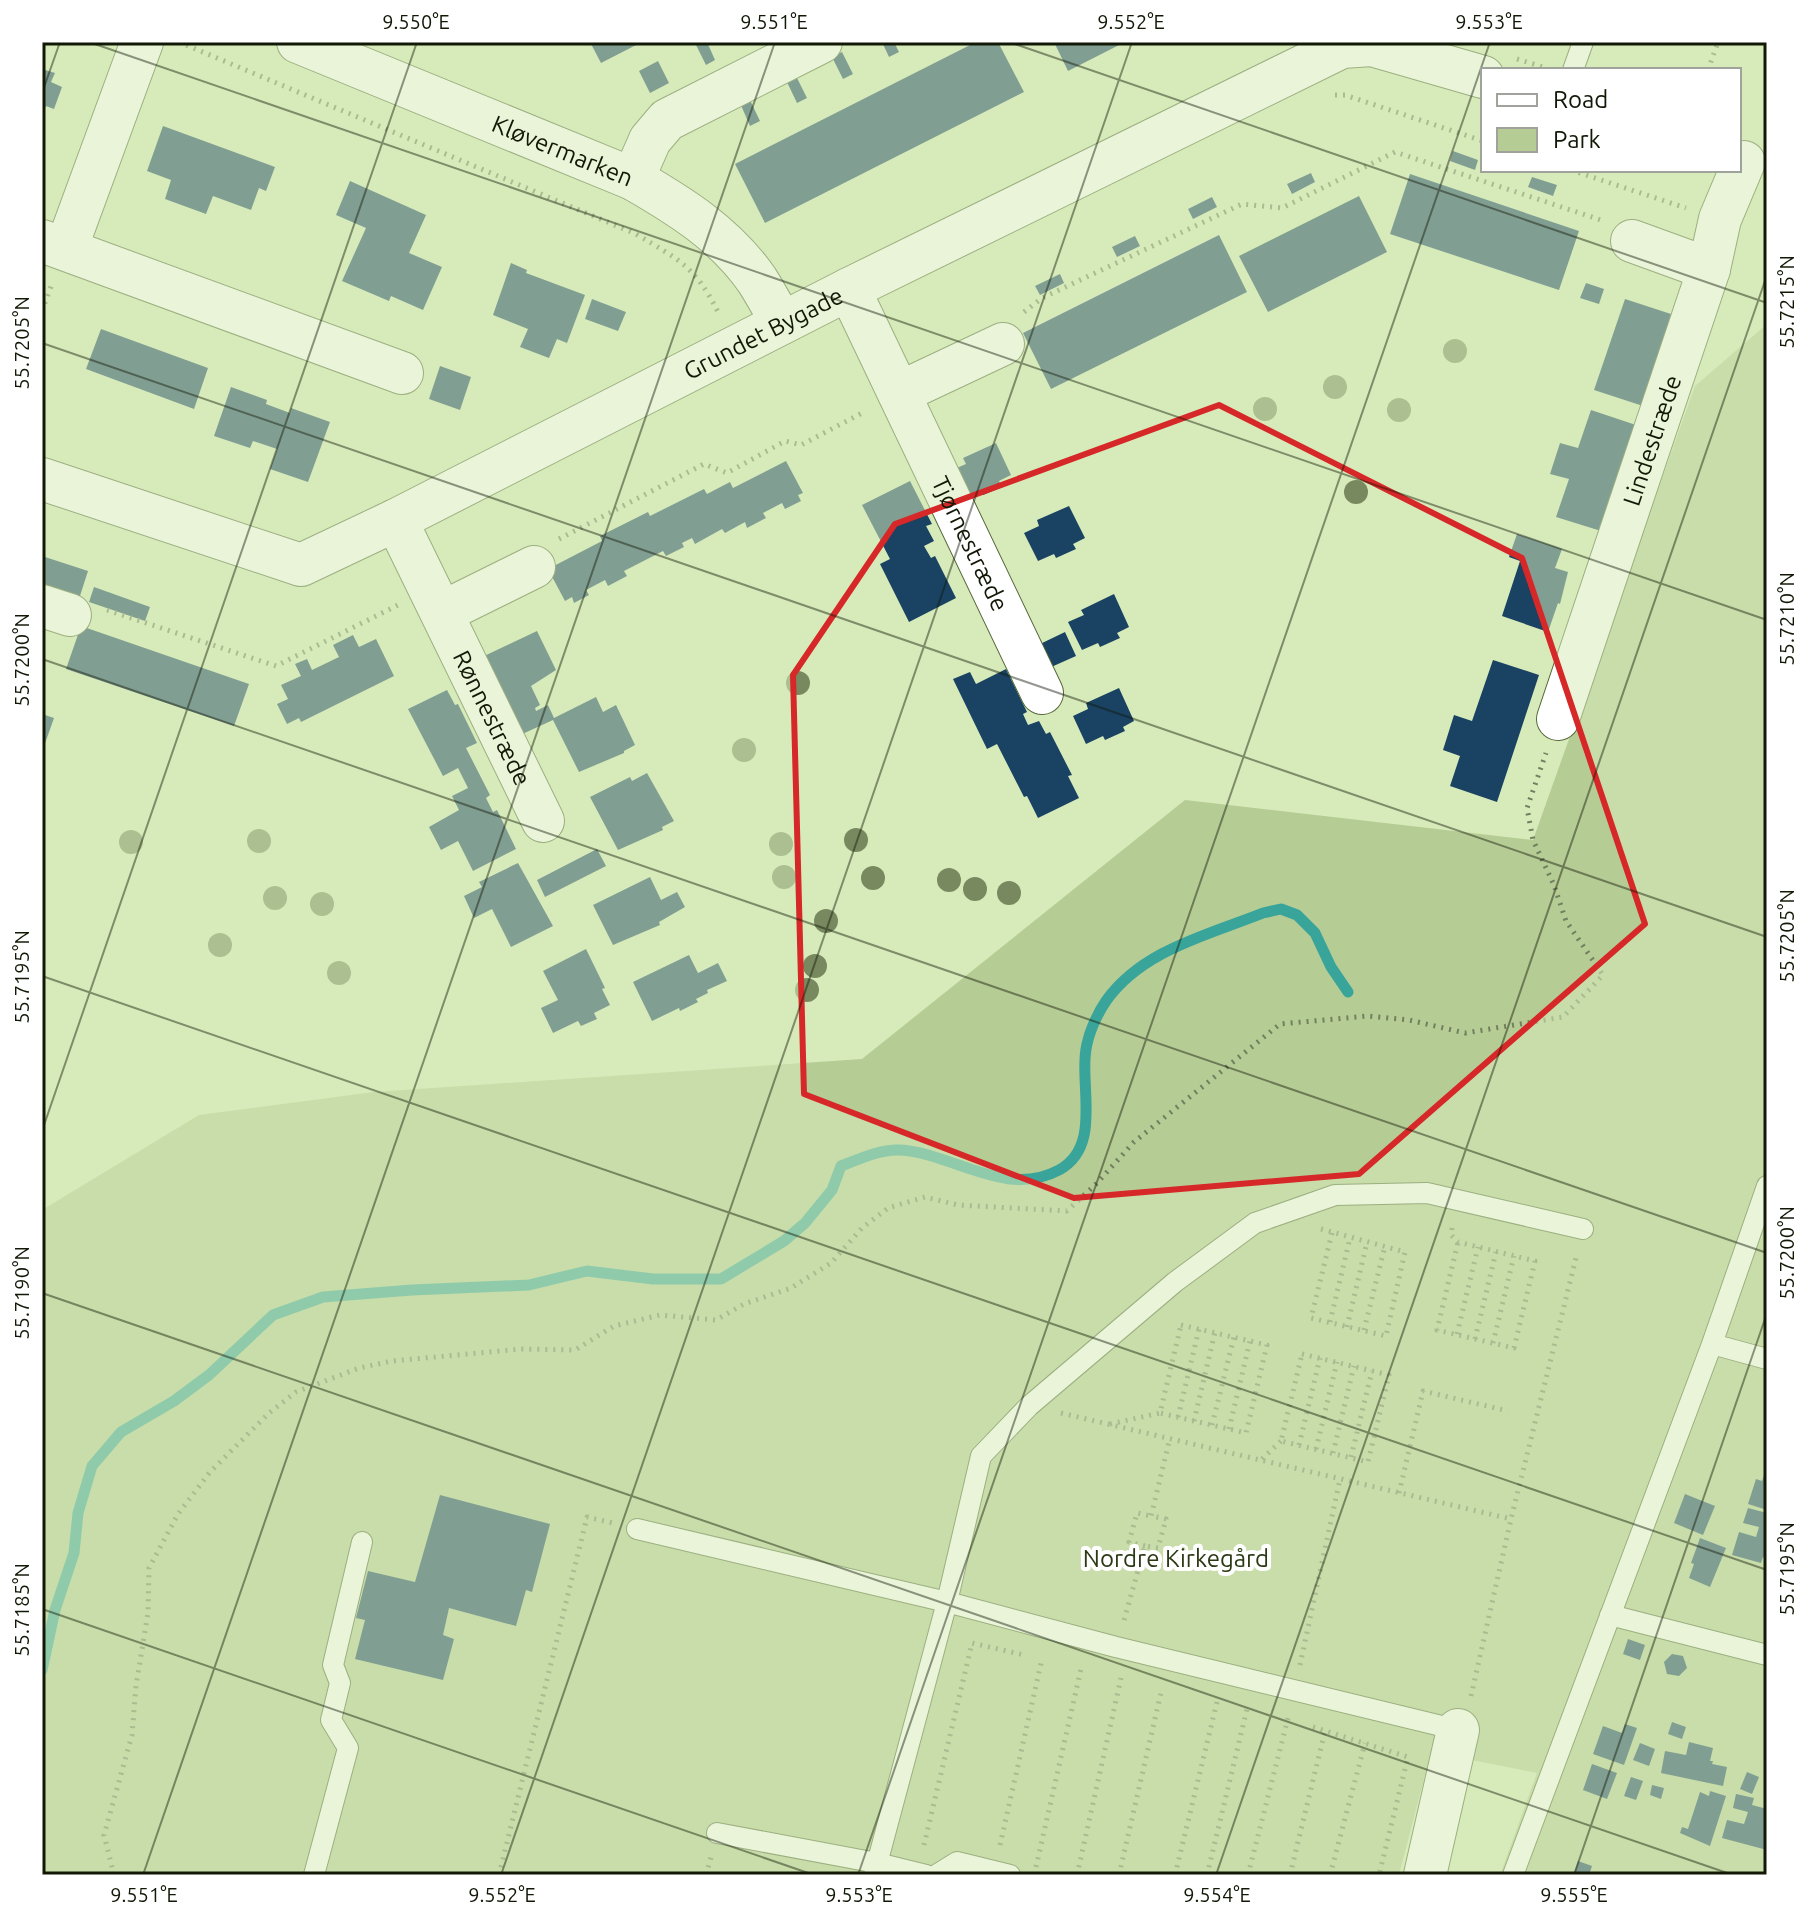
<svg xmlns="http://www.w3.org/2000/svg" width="1809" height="1917" viewBox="0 0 1809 1917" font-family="Ubuntu,sans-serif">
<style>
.green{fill:#b6cc95}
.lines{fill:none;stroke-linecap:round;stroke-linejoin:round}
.stream{stroke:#39a49a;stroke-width:11}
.building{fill:#194263}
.lane-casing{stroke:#56673b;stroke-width:22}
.street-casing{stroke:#56673b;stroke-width:44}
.path{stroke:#72805f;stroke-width:5;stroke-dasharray:2 6;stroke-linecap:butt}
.lane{stroke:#fff;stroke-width:20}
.street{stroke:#fff;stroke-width:42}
.tree{fill:#79895f}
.marked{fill:none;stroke:#d62828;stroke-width:6;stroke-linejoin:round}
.ticks{fill:none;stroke:#111806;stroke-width:2;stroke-opacity:0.45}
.labels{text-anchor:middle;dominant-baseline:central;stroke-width:8;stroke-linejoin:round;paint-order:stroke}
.street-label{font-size:24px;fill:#111806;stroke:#fff}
.park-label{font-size:24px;fill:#2c3915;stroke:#fff}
.neatline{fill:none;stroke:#111806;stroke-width:3}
.ticks-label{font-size:20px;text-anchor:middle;fill:#111806}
</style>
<rect width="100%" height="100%" fill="#d7ebba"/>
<path class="green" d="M1767,324V1875H1500L1537,1773L1431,1752L1399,1875H42V1210L199,1115L374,1092L862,1059L1185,800L1533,840L1695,386Z"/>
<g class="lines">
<path class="stream" d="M42,1670L55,1610L74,1553L78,1513L92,1466L121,1432L174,1401L209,1375L273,1315L323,1297L412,1290L529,1285L587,1271L653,1279H721L784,1241L805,1223L832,1190L841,1166C859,1159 880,1149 900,1150C953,1153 1005,1199 1059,1170C1105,1145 1076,1080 1088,1040C1091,1028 1099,1011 1106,1001C1142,950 1208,935 1263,913L1281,909L1297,915L1315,933L1331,967L1348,992"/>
</g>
<path class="building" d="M590,42H642L601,63Z
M707,42L715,60L706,65L695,43Z
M882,42H894L899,52L889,57Z
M976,42H998L1024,92L765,223L735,164Z
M1054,42H1125L1068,71Z
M842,52L853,74L843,79L832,57Z
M658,61L669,83L650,93L639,71Z
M42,69L55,73L51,82L62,87L54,109L46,106L42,116Z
M796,76L807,98L797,103L786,80Z
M749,98L760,121L750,126L740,103Z
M163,126L275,167L266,191L259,188L251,210L213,196L206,214L165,199L171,180L147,171Z
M1453,151L1478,160L1475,170L1450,161Z
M1311,173L1315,182L1292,194L1287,184Z
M1410,174L1579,231L1559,290L1390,234Z
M1532,177L1557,185L1553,196L1528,187Z
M350,181L426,215L409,253L442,267L423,310L391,296L389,301L342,281L366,228L336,215Z
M1359,196L1387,252L1268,312L1239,256Z
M1212,197L1217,207L1193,219L1188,209Z
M1219,235L1247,292L1051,389L1023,333Z
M1135,236L1140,246L1117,257L1112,247Z
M511,263L527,270L526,273L585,295L567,343L557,339L549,358L520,347L528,329L493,315Z
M1060,274L1064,283L1040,295L1035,286Z
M1586,283L1604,289L1599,304L1580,298Z
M592,299L626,312L618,331L585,319Z
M1625,299L1674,315L1643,406L1594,390Z
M101,329L208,368L194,409L86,369Z
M440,366L471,377L460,410L429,399Z
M231,387L267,400L266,404L290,413L291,408L330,422L308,482L270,469L277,449L253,441L250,448L214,436Z
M1591,410L1636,425L1601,531L1556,517L1569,479L1550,474L1560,443L1578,448Z
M996,443L1011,475L999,481L1002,487L983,495L981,491L965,498L952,470L966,464L963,458Z
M786,461L803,493L798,495L801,501L785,509L782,503L763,513L766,518L747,528L745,522L725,533L722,529L695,544L692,538L682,543L684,547L666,556L663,551L624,571L627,576L608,586L605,580L586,590L589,595L574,603L572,597L565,601L548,569L602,541L600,536L648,512L650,516L704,489L707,494L730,482L733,488Z
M910,481L932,524L926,526L934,541L924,546L931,558L935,556L956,598L909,622L880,564L890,559L862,505Z
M1069,506L1085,538L1073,544L1076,549L1056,558L1054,554L1038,561L1024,533L1039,526L1037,520Z
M1517,534L1562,549L1555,568L1568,572L1560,604L1558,603L1548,632L1502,616L1520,561L1509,557Z
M42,556L88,571L78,602L42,590Z
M94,587L150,607L145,621L89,602Z
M1114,594L1129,627L1117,633L1120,638L1100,647L1098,643L1082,650L1068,622L1084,615L1081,610Z
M81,626L249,684L234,726L66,669Z
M537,631L556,670L531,686L540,705L535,708L536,711L548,705L554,718L596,697L603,712L616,705L635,745L624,751V753L579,772L553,720L518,736L480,658Z
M1065,632L1076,656L1049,668L1038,645Z
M353,635L359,647L376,639L394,676L301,722L299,718L287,724L277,704L288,699L281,685L301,676L295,664L307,659L312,670L339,657L333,645Z
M1493,660L1539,675L1497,802L1450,786L1460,756L1443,750L1454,715L1472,721Z
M1006,669L1027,712L1023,714L1028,725L1039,721L1046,734L1050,732L1072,775L1068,776L1079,798L1038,818L1027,796L1024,797L997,744L987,749L953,679L970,672L976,684Z
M1119,688L1134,721L1123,727L1125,731L1105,740L1103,736L1086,744L1073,716L1088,709L1086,703Z
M447,690L455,705L458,704L477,743L466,748L490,795L486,798L493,812L497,810L516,849L473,871L458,841L441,850L429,827L459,810L452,796L468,788L458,768L443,776L408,709Z
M42,714L54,718L42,752Z
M647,773L674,821L662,827L663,830L618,850L590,797L630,777L632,781Z
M597,849L606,866L545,897L537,880Z
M518,863L553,926L511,947L492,909L474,918L464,896L482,887L479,882Z
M650,877L661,900L677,892L685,907L659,922L660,925L613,945L593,905Z
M586,949L605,988L602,989L610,1005L594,1013L597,1019L581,1026L578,1021L553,1033L541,1008L558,1000L543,971Z
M689,955L698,973L718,963L727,981L707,990L708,993L696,999L698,1002L680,1011L679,1008L652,1021L633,982Z
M1767,1466V1510L1748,1504L1756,1479L1762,1481Z
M1685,1494L1715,1506L1703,1535L1674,1523Z
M440,1495L550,1524L532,1592L526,1590L516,1626L449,1608L443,1635L454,1639L443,1680L355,1659L365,1620L356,1618L368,1571L415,1582Z
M1748,1508L1767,1513V1558L1763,1557L1761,1563L1732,1555L1739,1532L1756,1537L1759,1527L1743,1523Z
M1700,1538L1726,1548L1710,1587L1689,1578L1694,1564L1691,1563Z
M1628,1639L1645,1645L1640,1660L1623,1654Z
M1672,1654L1683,1656L1687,1668L1679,1676L1667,1674L1664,1662Z
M1672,1722L1686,1727L1682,1739L1668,1734Z
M1625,1724L1637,1728L1624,1765L1593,1754L1603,1726L1622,1733Z
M1689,1742L1713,1748L1710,1761H1713L1712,1764L1727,1767L1723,1786L1661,1773L1665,1751L1686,1755Z
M1640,1743L1655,1749L1649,1766L1633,1760Z
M1592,1764L1617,1773L1607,1799L1583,1790Z
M1747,1772L1759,1777L1752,1794L1740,1789Z
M1631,1777L1643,1781L1636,1800L1624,1796Z
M1652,1785L1664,1788L1661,1799L1650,1795Z
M1710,1791L1726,1796L1710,1846L1680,1833L1682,1827L1688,1829L1700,1792L1709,1796Z
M1736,1794L1754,1798L1752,1805L1767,1809V1850L1722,1838L1727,1820L1744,1824L1748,1812L1733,1808Z
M1578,1861L1592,1866L1589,1875L1574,1873Z"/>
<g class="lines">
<g class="lane-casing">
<path id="lane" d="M1573,70L1583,42
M1712,1344L1767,1359
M637,1529L947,1602L1116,1647L1458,1730
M1610,1615L1767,1655
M717,1833L877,1863L926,1875
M314,1875L348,1748L331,1720L340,1683L333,1665L362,1542
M874,1875L947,1602L981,1456L1029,1406L1175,1282L1255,1223L1335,1195L1427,1193L1583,1229
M936,1875L957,1862L1010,1875
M1513,1875L1712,1344L1767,1186"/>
</g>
<g class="street-casing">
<g id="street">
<path id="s1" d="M298,42L633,179C680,206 725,234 757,280C766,294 774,309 782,323"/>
<path d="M633,179L650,140L667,120L821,42"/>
<path d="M42,241L402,373"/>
<path d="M1632,241L1709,269"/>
<path d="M66,249L142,42"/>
<path id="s2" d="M849,289L1042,693"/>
<path d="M899,393L1003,344"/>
<path id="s3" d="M42,479L301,565L396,520L849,289L1342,47L1372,45L1483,77"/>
<path id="s4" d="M396,520L543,821"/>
<path d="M42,606L70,615"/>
<path d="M443,612L534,567"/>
<path id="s5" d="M1558,719L1709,269L1720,219L1744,162"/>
<path d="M1425,1875L1458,1730"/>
</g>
</g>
<path class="path" d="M179,42L636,234C679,260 695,266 718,312
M1517,59L1546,68
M1708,70L1718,42
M1335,95H1345L1483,141
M1571,170L1686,208
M42,311L52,284
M1024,312L1042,298L1242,204L1282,208L1395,152L1601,220
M559,539L704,464L727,473L785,441L801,445L864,412
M107,610L276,666L398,605
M1452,1228L1451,1235L1458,1242L1535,1261L1514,1348L1437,1330L1458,1242
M1321,1229L1405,1252L1386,1336L1311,1318L1332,1233
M1330,1322L1350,1238
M1181,1325L1267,1345L1246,1433L1160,1413Z
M1347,1327L1367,1242
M1364,1330L1385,1246
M1457,1334L1478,1247
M1475,1339L1496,1252
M1493,1343L1514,1256
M1302,1354L1389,1375L1368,1462L1281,1441Z
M1061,1413L1511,1519
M1178,1417L1199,1329
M1194,1421L1215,1332
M1110,1424L1160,1413
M1212,1425L1234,1337
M1229,1429L1250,1341
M1299,1445L1320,1358
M1316,1449L1337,1362
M1333,1453L1354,1366
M1351,1457L1372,1371
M1262,1459L1281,1441
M1399,1493L1423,1391L1508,1411
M1145,1546L1129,1542L1137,1513L1151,1516
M1124,1620L1145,1546L1158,1548L1166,1519L1151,1516L1170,1438
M1300,1665L1340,1479
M1471,1696L1511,1519L1577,1254
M1313,1727L1408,1757L1379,1875
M924,1845L972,1643L1024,1655
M1000,1845L1042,1659
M1036,1867L1081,1669
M114,1875L104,1835L132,1735L136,1686L148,1613L149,1568L178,1514L210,1472L269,1413L296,1392L359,1368L392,1361L521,1349L575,1350L614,1326L660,1315L716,1320L744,1304L791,1288L831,1263L862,1228L888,1208L925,1197L958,1205L1067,1211L1097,1183L1134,1142L1280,1024L1368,1016L1409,1020L1465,1033L1563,1017L1603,975L1566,921L1554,885L1533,840L1527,808L1546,753
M499,1875L587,1517L613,1523
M706,1875L711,1857
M1077,1875L1121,1678
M1119,1875L1162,1688
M1175,1875L1217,1702
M1207,1875L1247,1709
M1248,1875L1288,1718
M1290,1875L1325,1731
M1330,1875L1365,1743"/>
<use href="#lane" class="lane"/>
<use href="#street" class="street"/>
</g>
<g class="tree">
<circle cx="1455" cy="351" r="12"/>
<circle cx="1335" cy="387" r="12"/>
<circle cx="1265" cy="409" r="12"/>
<circle cx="1399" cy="410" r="12"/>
<circle cx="1356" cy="492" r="12"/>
<circle cx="798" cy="683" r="12"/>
<circle cx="744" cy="750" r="12"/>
<circle cx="856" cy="840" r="12"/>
<circle cx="259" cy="841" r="12"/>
<circle cx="131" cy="842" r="12"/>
<circle cx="781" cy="844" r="12"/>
<circle cx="784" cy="877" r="12"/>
<circle cx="873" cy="878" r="12"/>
<circle cx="949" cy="880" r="12"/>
<circle cx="975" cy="889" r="12"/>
<circle cx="1009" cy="893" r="12"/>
<circle cx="275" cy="898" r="12"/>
<circle cx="322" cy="904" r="12"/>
<circle cx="826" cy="921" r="12"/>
<circle cx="220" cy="945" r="12"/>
<circle cx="815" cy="966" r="12"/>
<circle cx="339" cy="973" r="12"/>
<circle cx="807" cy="990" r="12"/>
</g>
<path d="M0 0H1809V1917H0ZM1219,405L1522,558L1645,924L1359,1174L1074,1198L804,1094L793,675L895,524Z" fill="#d7ebba" fill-opacity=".55" fill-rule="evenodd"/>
<path class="marked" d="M1219,405L1522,558L1645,924L1359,1174L1074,1198L804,1094L793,675L895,524Z"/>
<path class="ticks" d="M89,42L1767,620M1009,42L1767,303M42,93L60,42M42,343L1767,937M42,659L1767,1253M42,976L1767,1570M42,1131L417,42M42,1293L1733,1875M42,1609L814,1875M143,1875L775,42M501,1875L1132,42M858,1875L1490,42M1216,1875L1767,275M1574,1875L1767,1313"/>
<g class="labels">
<g class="street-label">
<text stroke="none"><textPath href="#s1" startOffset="286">Kløvermarken</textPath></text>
<text stroke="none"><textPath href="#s3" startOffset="790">Grundet Bygade</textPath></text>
<text stroke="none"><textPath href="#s5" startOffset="294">Lindestræde</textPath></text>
<text stroke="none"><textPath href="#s2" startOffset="282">Tjørnestræde</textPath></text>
<text stroke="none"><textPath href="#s4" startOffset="220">Rønnestræde</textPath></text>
</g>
<g class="park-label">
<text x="1176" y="1558">Nordre Kirkegård</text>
</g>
</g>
<rect width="1809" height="1917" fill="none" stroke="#ffffff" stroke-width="88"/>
<rect x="1481" y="68" width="260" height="104" fill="#ffffff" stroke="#a0a39b" stroke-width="2"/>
<rect x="1497" y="94" width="40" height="12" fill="#ffffff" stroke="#a0a39b" stroke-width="2"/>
<text x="1553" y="108" font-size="24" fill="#111806">Road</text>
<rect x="1497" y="128" width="40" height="24" fill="#b6cc95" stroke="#a0a39b" stroke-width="2"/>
<text x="1553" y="148" font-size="24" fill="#111806">Park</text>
<rect x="44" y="44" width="1721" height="1829" class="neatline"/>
<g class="ticks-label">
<text x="416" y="29">9.550°E</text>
<text x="774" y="29">9.551°E</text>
<text x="1131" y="29">9.552°E</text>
<text x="1489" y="29">9.553°E</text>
<text transform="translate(1787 302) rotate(-90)" y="7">55.7215°N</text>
<text transform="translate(22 343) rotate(-90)" y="7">55.7205°N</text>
<text transform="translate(1787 619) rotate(-90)" y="7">55.7210°N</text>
<text transform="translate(22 660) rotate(-90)" y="7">55.7200°N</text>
<text transform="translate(1787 936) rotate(-90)" y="7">55.7205°N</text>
<text transform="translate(22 977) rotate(-90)" y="7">55.7195°N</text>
<text transform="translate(1787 1253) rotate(-90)" y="7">55.7200°N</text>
<text transform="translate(22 1293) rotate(-90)" y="7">55.7190°N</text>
<text transform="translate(1787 1569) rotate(-90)" y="7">55.7195°N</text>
<text transform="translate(22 1610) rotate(-90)" y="7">55.7185°N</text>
<text x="144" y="1902">9.551°E</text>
<text x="502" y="1902">9.552°E</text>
<text x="859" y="1902">9.553°E</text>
<text x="1217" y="1902">9.554°E</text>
<text x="1574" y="1902">9.555°E</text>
</g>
</svg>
